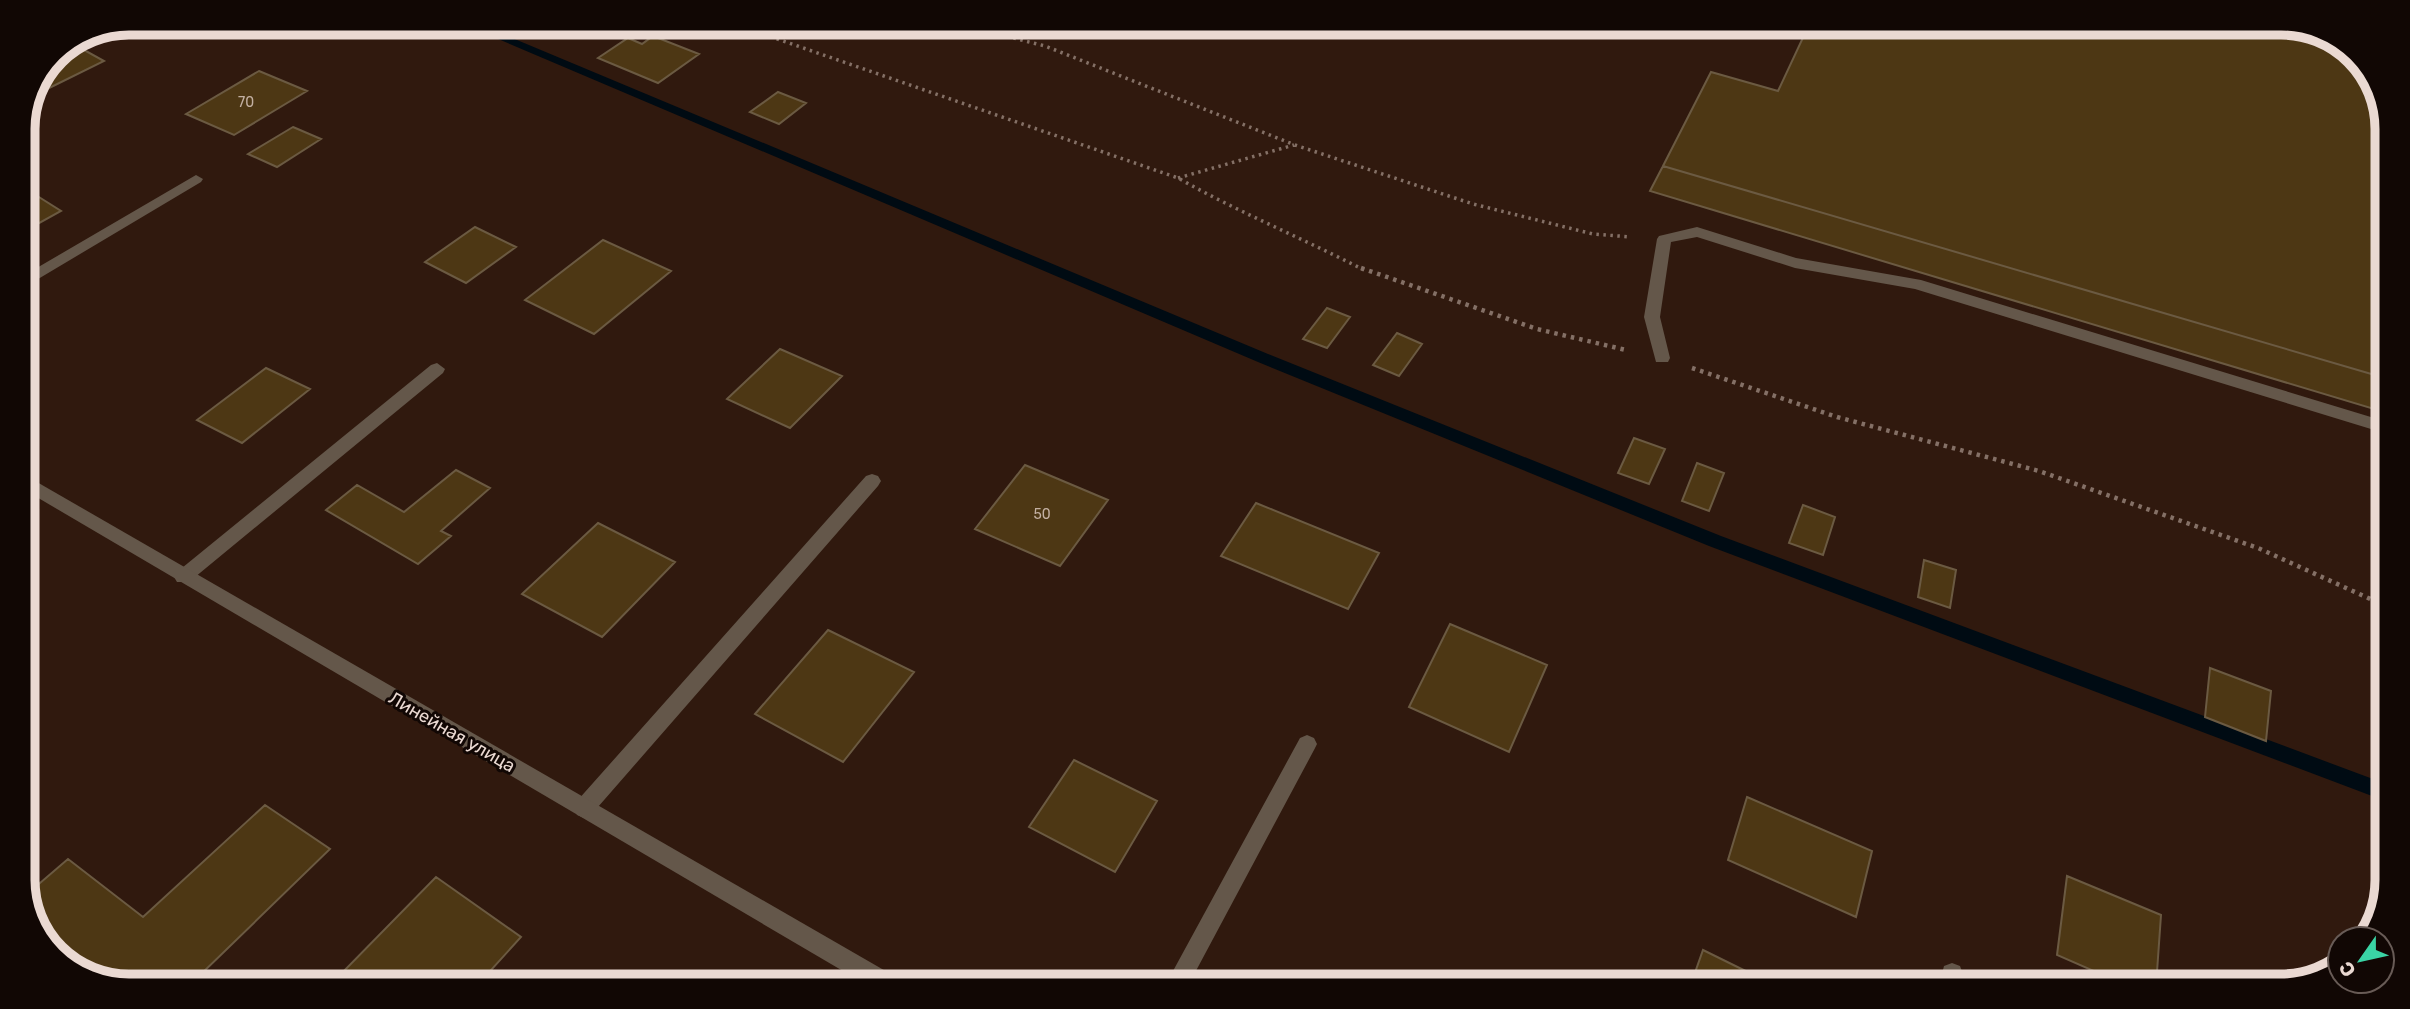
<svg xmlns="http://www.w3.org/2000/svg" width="2410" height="1009" viewBox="0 0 2410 1009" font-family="Rubik,sans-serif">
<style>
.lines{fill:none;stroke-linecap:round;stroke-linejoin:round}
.stream{fill:#000b13;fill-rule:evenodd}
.building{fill:#4d3714;stroke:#6b5a42;stroke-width:2}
.path-far2{stroke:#847066;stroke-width:3.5;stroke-dasharray:2.5 4.5;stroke-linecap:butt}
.path-far1{stroke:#847066;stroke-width:4.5;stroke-dasharray:3.5 5;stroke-linecap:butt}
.path{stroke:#847066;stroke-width:5;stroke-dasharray:4.5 6;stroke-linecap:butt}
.lane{fill:#64574a;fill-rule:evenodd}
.street{fill:#64574a;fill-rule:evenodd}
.labels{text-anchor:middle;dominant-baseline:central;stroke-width:6;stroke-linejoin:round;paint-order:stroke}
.number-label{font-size:14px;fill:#c3b0a2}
.street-label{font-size:18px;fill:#ead9d2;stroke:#110704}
.rim{fill:none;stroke:#ead9d2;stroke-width:9}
</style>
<rect width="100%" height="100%" fill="#30190e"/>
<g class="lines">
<path class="stream" d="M463,24H479L1268,354L1721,536L2381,782L2380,799L1709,546L1258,362Z"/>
</g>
<path class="building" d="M1807,29L2321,31L2366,65L2387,122L2385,378L1663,166L1711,72L1778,91Z
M653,36L699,54L658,83L598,58L628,38L642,44Z
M75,45L104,61L35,95L54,54Z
M259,71L307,91L234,135L186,114Z
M778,92L806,103L779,124L750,112Z
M293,127L321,139L277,167L248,154Z
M1663,166L2385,378L2384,412L1650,191Z
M23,187L61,211L23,232Z
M475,227L516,247L466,283L425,262Z
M603,240L671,271L594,334L525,300Z
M1327,308L1350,317L1327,348L1303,339Z
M1397,333L1422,344L1399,376L1373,365Z
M780,349L842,376L790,428L727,399Z
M266,368L310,389L242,443L197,420Z
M1634,438L1665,449L1649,484L1618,473Z
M1697,463L1724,473L1709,511L1682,501Z
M1025,465L1108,500L1060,566L975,529Z
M456,470L490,488L441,531L451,536L418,564L326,510L357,485L404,512Z
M1256,503L1379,553L1348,609L1221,556Z
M1803,505L1835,517L1823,555L1789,543Z
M598,523L675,562L602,637L522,594Z
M1924,560L1956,570L1950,608L1918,597Z
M1450,624L1547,665L1509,752L1409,707Z
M828,630L914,672L843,762L755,714Z
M2210,668L2271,691L2266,741L2205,717Z
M1074,760L1157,801L1115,872L1029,827Z
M1747,797L1872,851L1856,917L1728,860Z
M265,805L330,849L196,979L89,978L44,944L26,895L68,859L143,917Z
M2067,876L2161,915L2156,986H2128L2057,955Z
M436,877L521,937L482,980L336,979Z
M1703,950L1772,984H1691Z"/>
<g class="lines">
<path class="path-far2" d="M737,25L1178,178C1238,212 1302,238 1364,270
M966,26L1045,46L1295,145L1473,204L1593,234L1631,237
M1178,178L1294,145"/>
<path class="path-far1" d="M1361,268L1537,329L1626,350
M1692,368L1837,417L2039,471L2258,548L2377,602"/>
<path class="path" d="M2373,600L2382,604"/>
<path class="lane" d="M196,175L203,179L201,182L23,288V276Z
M1697,227L1796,258L1921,280L2384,421V433L1915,289L1795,268L1697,237L1671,242L1660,317L1670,358L1668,362H1656L1644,317L1657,239L1659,236Z
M437,363L445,369L443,373L189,582H177L174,577L177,572L431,365Z
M872,474L878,476L881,481L878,486L591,815L584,818L577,815L574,808L577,801L866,476Z
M1307,735L1314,738L1317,744L1314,750L1190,982H1167L1300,738Z
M1952,963L1960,966L1963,974L1961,985H1939L1944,966Z"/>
<path class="street" d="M23,474L889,973L892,981H860L23,489Z"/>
</g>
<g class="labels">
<g class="number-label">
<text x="246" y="102">70</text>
<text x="1042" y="514">50</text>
</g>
<g class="street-label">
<text transform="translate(452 732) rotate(30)">Линейная улица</text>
</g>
</g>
<path d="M0 0H2410V1009H0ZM129 35H2281A94 94 0 0 1 2375 129V880A94 94 0 0 1 2281 974H129A94 94 0 0 1 35 880V129A94 94 0 0 1 129 35Z" fill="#110704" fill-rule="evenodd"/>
<path class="rim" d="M129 35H2281A94 94 0 0 1 2375 129V880A94 94 0 0 1 2281 974H129A94 94 0 0 1 35 880V129A94 94 0 0 1 129 35Z"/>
<g transform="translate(2361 960) rotate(236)"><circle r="33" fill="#110704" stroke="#685b56" stroke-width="2"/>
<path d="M0-5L12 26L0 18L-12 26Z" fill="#3ad4a5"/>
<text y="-10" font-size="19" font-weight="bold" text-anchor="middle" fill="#ead9d2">С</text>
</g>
</svg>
